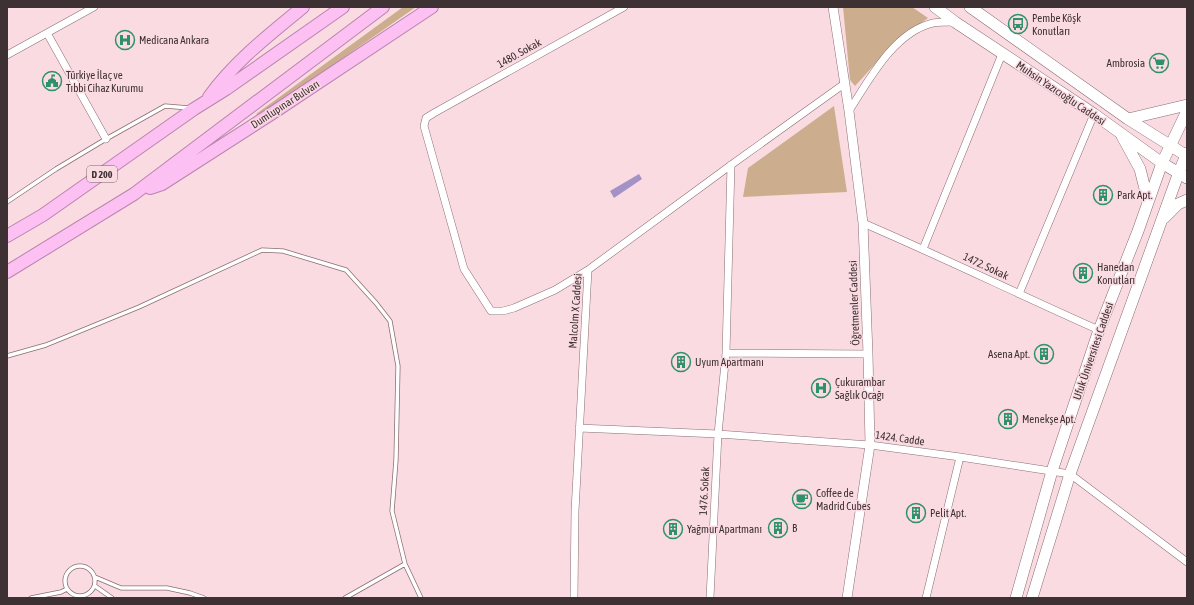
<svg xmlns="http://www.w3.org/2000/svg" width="1194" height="605" viewBox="0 0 1194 605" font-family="'Asap Condensed',sans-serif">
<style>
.green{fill:#ccae8f}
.water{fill:#a392c5}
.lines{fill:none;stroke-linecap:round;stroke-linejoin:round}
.service-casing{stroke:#896e73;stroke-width:5}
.minor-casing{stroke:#896e73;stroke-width:8}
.tertiary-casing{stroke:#896e73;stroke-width:10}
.secondary-casing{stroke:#896e73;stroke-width:12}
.trunk-casing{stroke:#b984ae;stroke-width:14}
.service{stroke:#fff;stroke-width:3.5}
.minor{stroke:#fff;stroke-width:7}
.tertiary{stroke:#fff;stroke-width:9}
.secondary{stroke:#fff;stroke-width:11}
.trunk{stroke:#fcc0f3;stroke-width:12}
.labels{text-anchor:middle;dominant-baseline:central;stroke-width:3;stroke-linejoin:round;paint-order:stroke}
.shield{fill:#fbdbe2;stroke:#766468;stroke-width:1}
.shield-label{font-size:10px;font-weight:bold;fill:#3d3134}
.poi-label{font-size:11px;fill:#3d3134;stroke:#fbdbe2;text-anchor:start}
.street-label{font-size:11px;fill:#3d3134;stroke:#fbdbe2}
</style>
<rect width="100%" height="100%" fill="#fbdbe2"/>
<path class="green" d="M403,7H416L260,116L256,114Z
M843,7H912L928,18L896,41L855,86L850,80Z
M834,106L847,192L743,197L748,168Z"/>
<path class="water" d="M639,174L642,179L614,198L610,191Z"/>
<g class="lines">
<g class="service-casing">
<path id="service" d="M7,202L56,169L106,139L165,106L189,108
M7,356L46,345L139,307L262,250L283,251L346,270L376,303L390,321L398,366L396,460L392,511L405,564L421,598
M65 581a15 15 0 1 1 30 0a15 15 0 1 1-30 0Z
M95,577L121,588H167L190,593L204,598
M95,586L112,598
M31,598L61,592L67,589
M345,598L405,564"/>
</g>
<g class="minor-casing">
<path id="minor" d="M47,33L106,139
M7,55L94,7
M849,111C869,80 894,32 933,23C939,22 947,22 954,22
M863,223C942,257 1020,295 1099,330
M923,249L1002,54
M588,270L555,290L514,308L503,311H491L464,269L424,126L426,118L434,113L624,7
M1019,294L1094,114
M726,353L868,354
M579,428L718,434L870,445L960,457L1070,474L1187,562
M574,598L575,511L588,270L731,165L844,84
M710,598L718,434L726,353L731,165
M926,598L960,457"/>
</g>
<g class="tertiary-casing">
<path id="tertiary" d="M833,7L849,111L863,223L868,354L870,445L847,598"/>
</g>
<g class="secondary-casing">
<path id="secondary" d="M935,7L955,22L1094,114L1162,163L1187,178
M970,7L1128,119L1187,156
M1128,119L1187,105
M1122,136L1140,169L1148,201
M1164,218L1178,204L1187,200
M1016,598L1052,471L1099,330L1138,231L1162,163L1187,111
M1032,598L1070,474L1179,172L1187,153"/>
</g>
<g class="trunk-casing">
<path id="trunk" d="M209,97C234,62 270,34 303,7
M150,188L162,184L274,112L432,7
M7,236L43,215L194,109L226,89L343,7
M7,272L134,194L383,7"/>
</g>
<use href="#service" class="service"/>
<use href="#minor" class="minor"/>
<use href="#tertiary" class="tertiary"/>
<use href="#secondary" class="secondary"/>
<use href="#trunk" class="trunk"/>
</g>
<defs>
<g id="bus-ring" transform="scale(1)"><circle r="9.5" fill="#fbdbe2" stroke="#2f916b" stroke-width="1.5"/><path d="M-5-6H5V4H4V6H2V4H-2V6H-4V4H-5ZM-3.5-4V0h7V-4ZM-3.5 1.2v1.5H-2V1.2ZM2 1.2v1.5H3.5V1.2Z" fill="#2f916b"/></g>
<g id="hospital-ring" transform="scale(1)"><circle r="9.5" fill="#fbdbe2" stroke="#2f916b" stroke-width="1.5"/><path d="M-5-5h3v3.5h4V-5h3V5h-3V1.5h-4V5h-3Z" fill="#2f916b"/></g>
<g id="supermarket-ring" transform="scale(1)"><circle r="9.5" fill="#fbdbe2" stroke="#2f916b" stroke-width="1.5"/><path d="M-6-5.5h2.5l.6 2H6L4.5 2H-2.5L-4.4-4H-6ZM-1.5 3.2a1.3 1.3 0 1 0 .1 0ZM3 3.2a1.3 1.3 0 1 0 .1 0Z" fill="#2f916b"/></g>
<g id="civic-ring" transform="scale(1)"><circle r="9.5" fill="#fbdbe2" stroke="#2f916b" stroke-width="1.5"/><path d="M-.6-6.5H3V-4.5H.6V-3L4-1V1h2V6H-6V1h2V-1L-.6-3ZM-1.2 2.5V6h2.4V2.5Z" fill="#2f916b"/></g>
<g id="building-ring" transform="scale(1)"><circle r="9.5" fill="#fbdbe2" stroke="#2f916b" stroke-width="1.5"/><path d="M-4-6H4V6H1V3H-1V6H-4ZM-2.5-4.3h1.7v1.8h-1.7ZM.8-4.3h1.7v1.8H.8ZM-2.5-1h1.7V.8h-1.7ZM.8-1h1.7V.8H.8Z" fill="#2f916b"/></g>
<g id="cafe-ring" transform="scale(1)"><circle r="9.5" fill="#fbdbe2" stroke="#2f916b" stroke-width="1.5"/><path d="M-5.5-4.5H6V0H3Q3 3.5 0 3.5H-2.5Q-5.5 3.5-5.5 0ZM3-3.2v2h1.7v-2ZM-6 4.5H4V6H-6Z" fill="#2f916b"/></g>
</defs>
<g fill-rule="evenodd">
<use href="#bus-ring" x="1018" y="24"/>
<use href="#hospital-ring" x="125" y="40"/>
<use href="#supermarket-ring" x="1159" y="63"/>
<use href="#civic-ring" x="52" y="81"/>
<use href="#building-ring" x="1103" y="195"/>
<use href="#building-ring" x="1083" y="273"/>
<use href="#building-ring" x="1044" y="354"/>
<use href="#building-ring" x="681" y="362"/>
<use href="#hospital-ring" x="821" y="388"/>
<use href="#building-ring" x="1008" y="419"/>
<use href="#cafe-ring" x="802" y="499"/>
<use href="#building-ring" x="916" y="513"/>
<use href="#building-ring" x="778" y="528"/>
<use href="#building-ring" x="673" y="529"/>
</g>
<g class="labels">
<rect class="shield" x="87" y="166" width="30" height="16" rx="3"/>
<g class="shield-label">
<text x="102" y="174">D 200</text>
</g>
<g class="poi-label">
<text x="1032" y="18">Pembe Köşk<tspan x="1032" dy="13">Konutları</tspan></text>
<text x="139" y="40">Medicana Ankara</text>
<text x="1145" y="63" text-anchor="end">Ambrosia</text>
<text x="66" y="75">Türkiye İlaç ve<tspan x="66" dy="13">Tıbbi Cihaz Kurumu</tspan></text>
<text x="1117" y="195">Park Apt.</text>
<text x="1097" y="267">Hanedan<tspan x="1097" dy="13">Konutları</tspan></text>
<text x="1030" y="354" text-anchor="end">Asena Apt.</text>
<text x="695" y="362">Uyum Apartmanı</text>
<text x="835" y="382">Çukurambar<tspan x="835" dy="13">Sağlık Ocağı</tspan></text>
<text x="1022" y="419">Menekşe Apt.</text>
<text x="816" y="493">Coffee de<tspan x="816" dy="13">Madrid Cubes</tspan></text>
<text x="930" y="513">Pelit Apt.</text>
<text x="792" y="528">B</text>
<text x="687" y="529">Yağmur Apartmanı</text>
</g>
<g class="street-label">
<text transform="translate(519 53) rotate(-29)">1480. Sokak</text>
<text transform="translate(1061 93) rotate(34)">Muhsin Yazıcıoğlu Caddesi</text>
<text transform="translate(285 104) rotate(-33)">Dumlupınar Bulvarı</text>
<text transform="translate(986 266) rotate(25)">1472. Sokak</text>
<text transform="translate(854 303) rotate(-92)">Öğretmenler Caddesi</text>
<text transform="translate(575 311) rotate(-86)">Malcolm X Caddesi</text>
<text transform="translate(1093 351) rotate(-71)">Ufuk Üniversitesi Caddesi</text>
<text transform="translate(900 438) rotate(8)">1424. Cadde</text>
<text transform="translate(704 491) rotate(-87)">1476. Sokak</text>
</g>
</g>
<rect width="1194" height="605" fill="none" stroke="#3d3134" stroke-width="16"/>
</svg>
